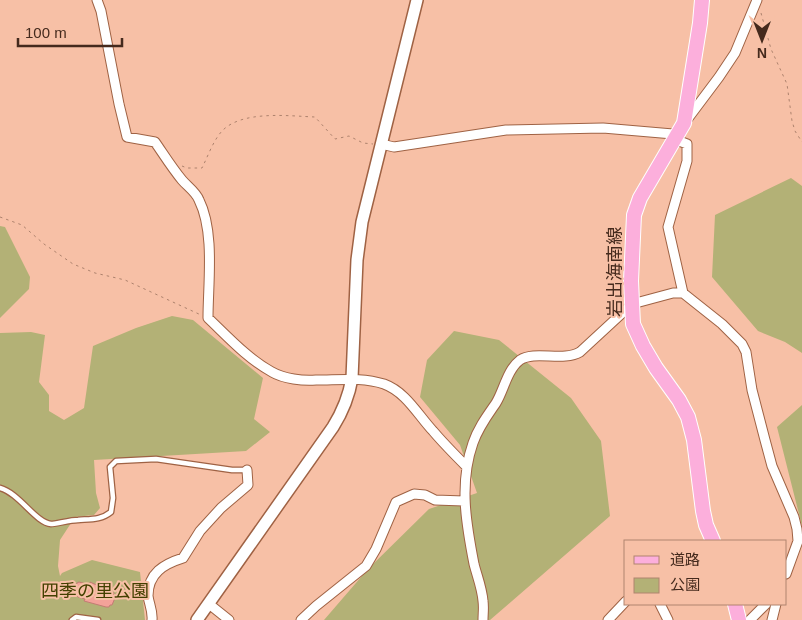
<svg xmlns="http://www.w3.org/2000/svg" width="802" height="620" viewBox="0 0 802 620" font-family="Helvetica,'Noto Sans JP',sans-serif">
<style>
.green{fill:#b3b176}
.building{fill:#f3a299;stroke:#c37c74}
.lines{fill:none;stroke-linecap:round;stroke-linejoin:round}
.lane-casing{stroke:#9f6244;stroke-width:7}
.street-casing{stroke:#9f6244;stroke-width:11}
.secondary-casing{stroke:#9f6244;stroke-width:14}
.primary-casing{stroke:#fff;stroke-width:16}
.path{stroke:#ad826d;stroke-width:1;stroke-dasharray:2.5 4;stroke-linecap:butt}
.lane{stroke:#fff;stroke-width:4.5}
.street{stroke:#fff;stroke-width:9}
.secondary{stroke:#fff;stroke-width:11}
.primary{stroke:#fcafdc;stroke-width:14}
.labels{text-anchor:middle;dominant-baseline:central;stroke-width:4;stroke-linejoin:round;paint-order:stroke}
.street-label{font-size:18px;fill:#452a1d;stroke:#f7c0a6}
.park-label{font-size:18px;fill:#434001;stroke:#f7c0a6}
</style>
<rect width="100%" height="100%" fill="#f7c0a6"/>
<path class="green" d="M791,178L802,186V353L785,342L758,331L712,277L715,215Z
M0,226L5,227L30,277L29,289L0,318Z
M172,316L193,320L263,378L254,419L270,432L246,451L94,460L96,493L100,508L94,515L75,517L60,540L58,566L60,576L62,573L92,560L140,572L145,620H0V333L31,332L45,335L39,382L49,395V411L64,420L84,408L93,346L136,328Z
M454,331L499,340L571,398L601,441L610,516L490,620H324L368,569L429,509L477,493L460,445L420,397L427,360Z
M802,405V526L777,427Z"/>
<path class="building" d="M79,582L90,585V582L114,593L113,597L115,598L112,605H110L109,607H106L84,601L85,599L78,597L73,592L77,583Z"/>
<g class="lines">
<g class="lane-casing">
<path id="lane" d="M0,488C19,493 36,523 51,524C55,524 71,520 78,520C91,519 101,520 111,512L113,498L110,467L116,461L156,459L232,470H247
M72,620L76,617L98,620"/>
</g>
<g class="street-casing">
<path id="street" d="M97,0L101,11L119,104L127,137L155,142C164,155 172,168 182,180C187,186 196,192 199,200C215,232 208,283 208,318C228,337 248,359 272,372C284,379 303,381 316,380C339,380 362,377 384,384C406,392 418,415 433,431C444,444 455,455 467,467
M686,121L719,77L735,53L757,0
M381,144L394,147L506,130L603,128L673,134L674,139L687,144V161L668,227L683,293
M209,604L229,620
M660,604L668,620
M152,620C153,611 149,604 148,596C148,573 164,564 183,558L200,531L221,508L248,485L247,470
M301,620L316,606L366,566L376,549L396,502L414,494L425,495L435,500L464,501
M483,620C483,614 484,607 483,601C482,588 477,576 474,564C466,523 459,483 473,443C478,428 487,416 496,403C504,390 507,370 520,360C535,350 563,362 580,352L632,304L673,293H683L722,324L742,344L746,352L752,390L765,440L772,466L794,517L797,529L798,541L786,574
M608,620L626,601
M750,620L766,604
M772,620L776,604"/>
</g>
<g class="secondary-casing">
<path id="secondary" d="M197,620L333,427C343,411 349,396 352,378L357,260L362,222L417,0"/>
</g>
<g class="primary-casing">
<path id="primary" d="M702,0L700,23L684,123L640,198L634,215L631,281L633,324L643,346L656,368L679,400L688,417L694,440L703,511L706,525L713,541
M735,604L739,620"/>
</g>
<path class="path" d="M761,13L771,49L787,84L792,121L795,131L802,142
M182,166L187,168H202C208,156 213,141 222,131C242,110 289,116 315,117L335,139L349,136L363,143L373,144
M0,217L22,225L44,244L73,264L95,273L125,280L201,315"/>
<use href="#lane" class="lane"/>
<use href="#street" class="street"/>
<use href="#secondary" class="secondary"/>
<use href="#primary" class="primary"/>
</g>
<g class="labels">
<g class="street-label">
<text transform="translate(615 272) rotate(-90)">岩出海南線</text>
</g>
<g class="park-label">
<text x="95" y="591">四季の里公園</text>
</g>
</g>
<rect x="624" y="540" width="162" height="65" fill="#f7c0a6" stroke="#b0846f"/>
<rect x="634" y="556" width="25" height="8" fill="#fcafdc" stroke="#b0846f"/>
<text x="670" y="565" font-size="15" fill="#452a1d">道路</text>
<rect x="634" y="578" width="25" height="15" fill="#b3b176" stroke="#b0846f"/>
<text x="670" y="590" font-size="15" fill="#452a1d">公園</text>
<g transform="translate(762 40) rotate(180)" stroke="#f7c0a6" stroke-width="4" paint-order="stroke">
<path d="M0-4L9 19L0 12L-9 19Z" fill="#452a1d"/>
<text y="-8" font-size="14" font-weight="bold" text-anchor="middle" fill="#452a1d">N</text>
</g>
<path d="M18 38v8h104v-8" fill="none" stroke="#452a1d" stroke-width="2.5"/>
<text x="25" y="38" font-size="15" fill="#452a1d" stroke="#f7c0a6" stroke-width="4" paint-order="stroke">100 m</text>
</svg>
